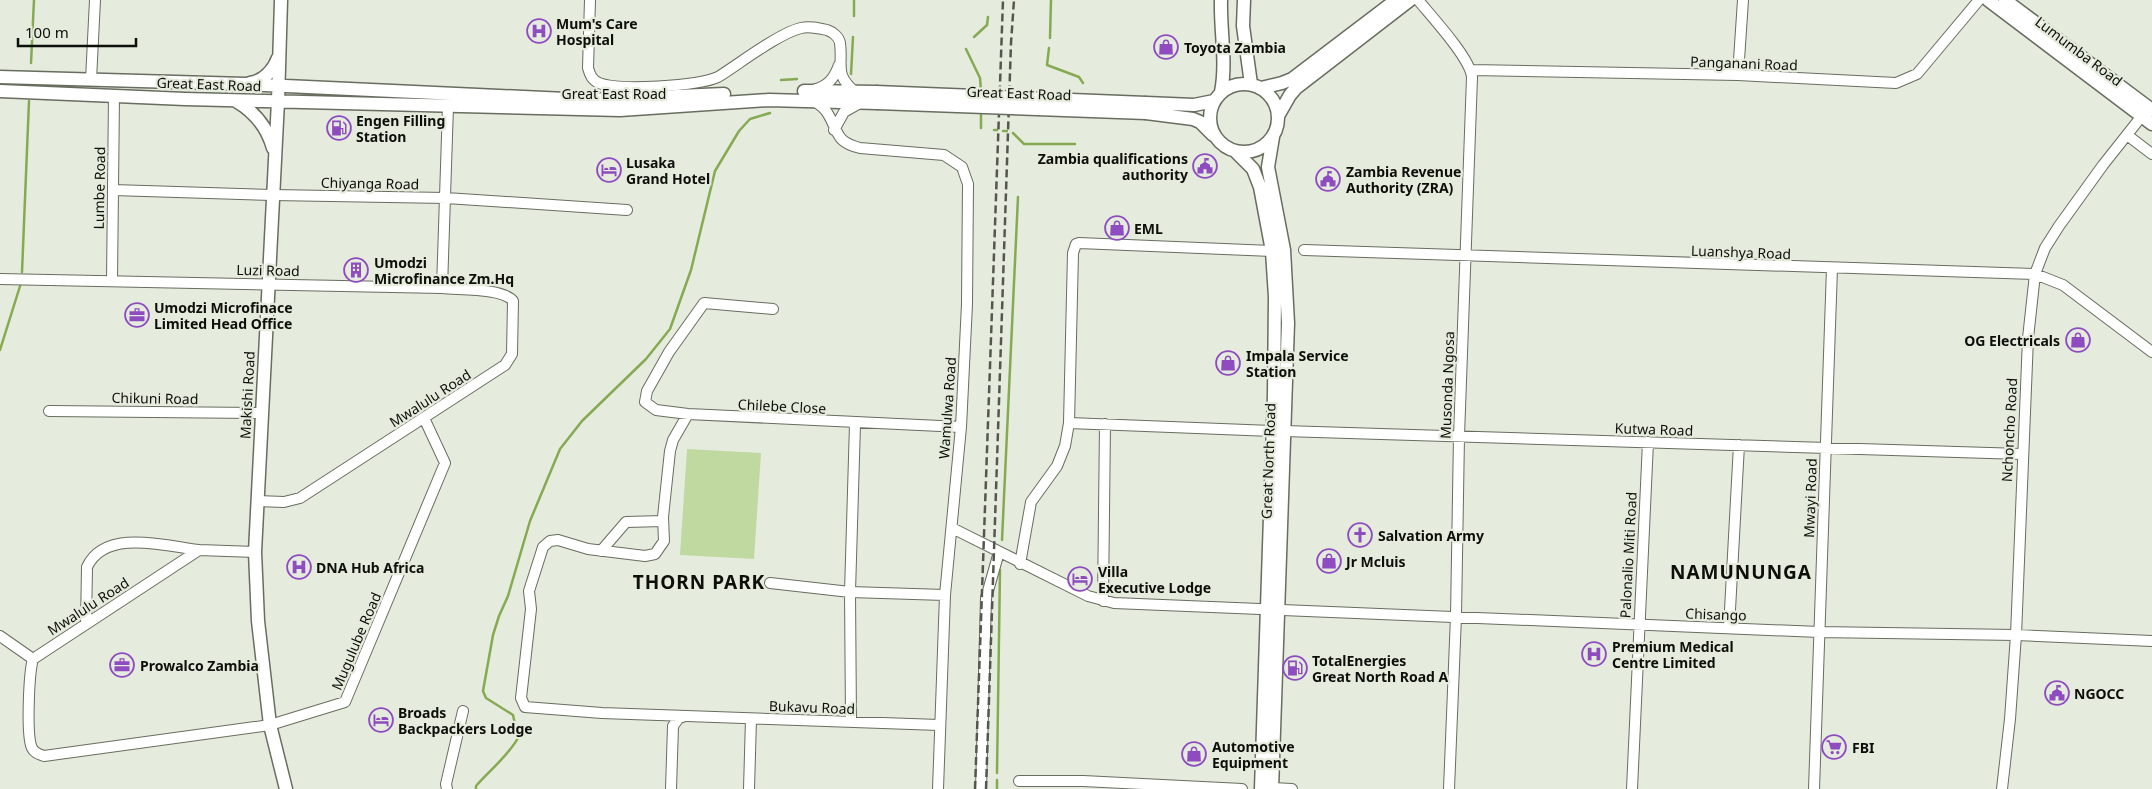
<svg xmlns="http://www.w3.org/2000/svg" width="2152" height="789" viewBox="0 0 2152 789" font-family="'Noto Sans',sans-serif">
<style>
.green{fill:#c0d9a1}
.lines{fill:none;stroke-linecap:round;stroke-linejoin:round}
.stream{stroke:#86a954;stroke-width:2.5}
.minor-casing{stroke:#676d5f;stroke-width:12}
.major-casing{stroke:#676d5f;stroke-width:15}
.minor{stroke:#fff;stroke-width:10}
.major{stroke:#fff;stroke-width:12}
.rail{stroke:#54574f;stroke-width:2.5;stroke-dasharray:8 4;stroke-linecap:butt}
.major-bridge-casing{stroke:#676d5f;stroke-width:15;stroke-linecap:butt}
.major-bridge{stroke:#fff;stroke-width:12}
.labels{text-anchor:middle;dominant-baseline:central;stroke-width:4.5;stroke-linejoin:round;paint-order:stroke}
.poi-label{font-size:14px;font-weight:bold;fill:#0d0f0a;stroke:#e5ecdd;text-anchor:start}
.street-label{font-size:14px;fill:#0d0f0a;stroke:#e5ecdd}
.district-label{font-size:19px;font-weight:bold;letter-spacing:1px;fill:#0d0f0a;stroke:#e5ecdd}
</style>
<rect width="100%" height="100%" fill="#e5ecdd"/>
<path class="green" d="M687,449L761,453L754,559L680,555Z"/>
<g class="lines">
<path class="stream" d="M854,16V0
M974,37L987,25L988,17
M1050,38L1051,0
M1049,48L1047,65L1079,77L1083,83
M966,49L980,78L981,91
M31,63L34,0
M851,74L853,37
M781,80L797,79
M981,128V112
M994,130H997
M1003,131H1007
M1013,133L1024,144H1075
M22,272L29,101
M0,350L21,283
M1002,540L1018,197
M997,773L1000,570
M997,780V789
M476,789V786C490,770 508,756 518,738L513,715L486,698L483,691L493,635L499,616L508,596L530,521L560,449L582,421L646,359L670,329L691,270L715,171L739,131L750,119L770,113"/>
<g class="minor-casing">
<path id="minor" d="M590,0L588,68C590,75 592,80 599,83C619,91 698,86 718,77C739,64 779,33 801,28C809,26 818,28 827,30C833,32 839,37 840,43C843,66 834,74 855,92
M1418,0C1432,17 1470,58 1472,77L1459,436L1456,616L1449,789
M1472,70L1738,75L1896,83L1917,74L1979,0
M1738,75L1743,0
M91,80L95,0
M813,90C828,86 834,79 839,65
M813,100C819,104 825,108 828,114C839,132 835,142 860,148L944,155L962,167L968,184L967,304L961,427L945,595L938,789
M834,130L844,112L860,103
M2127,135L2152,154
M113,190L273,195L446,198L627,210
M1304,250L2035,274L2063,285L2152,352
M1272,251L1079,243L1076,244L1073,253L1069,423L1272,431
M0,279L442,288C459,290 503,288 513,301L512,354L505,365L300,498L284,502L257,501
M112,281L114,96
M442,288L448,106
M773,309L704,303L669,352L647,391L645,402L656,410L688,414L961,427
M49,411L261,413
M688,414L673,440L670,451L663,517L664,541L655,554L645,556L588,549L558,540L550,541L543,547L529,591L531,609L521,698L525,707L602,713L939,725
M1284,431L2022,454
M952,528L1088,596L1114,603L1819,632L2016,635L2152,641
M601,551L626,522L663,521
M255,552L199,550L33,659C29,672 26,736 32,748C34,753 39,754 44,756L270,725L345,702L445,463L424,418
M1020,564L1031,502L1057,466L1065,446L1069,423
M770,583L850,592L945,595
M1103,601L1105,424
M86,624L87,567C105,528 166,546 199,550
M1729,628L1739,445
M0,636L33,659
M851,722L850,592L855,424
M1019,781H1083L1242,789
M1272,788L1292,789
M447,789L446,784L463,711
M671,789L673,726L679,718L685,716
M749,789L751,719
M981,789L986,598L999,552
M1632,789L1648,442
M1814,789L1832,268
M2002,789L2010,719L2016,635L2028,338L2035,274L2045,248L2059,226L2103,165L2145,112"/>
</g>
<g class="major-casing">
<path id="major" d="M281,0L278,101L255,552L258,621L270,725L286,789
M1221,0C1220,31 1227,61 1221,92
M1244,0L1243,26L1251,84
M1988,0L2152,124
M2005,0L2152,110
M0,77L245,84L587,100L724,94
M250,83C263,81 273,71 278,58
M1210 118a34 34 0 1 1 68 0a34 34 0 1 1-68 0Z
M1261,88L1282,83L1292,79L1396,0
M0,91L185,99L620,110L769,100L877,103
M804,91L876,92
M236,101C255,112 267,127 273,148
M1146,103L1194,105L1214,101
M1146,113L1193,119L1200,122L1213,135
M1278,116L1290,95L1296,88L1410,0
M1236,152L1253,169L1260,187L1272,251L1275,297L1274,395L1261,789
M1272,789L1288,323L1284,250L1268,167L1273,137"/>
</g>
<use href="#minor" class="minor"/>
<use href="#major" class="major"/>
<path class="rail" d="M975,789L1003,0
M986,789L1011,43L1014,0"/>
<g class="major-bridge-casing">
<path id="major-bridge" d="M876,92L1146,103
M877,103L1146,113"/>
</g>
<use href="#major-bridge" class="major-bridge"/>
</g>
<defs>
<g id="hospital-ring" transform="scale(1.25)"><circle r="9.5" fill="#e5ecdd" stroke="#8e4cc0" stroke-width="1.5"/><path d="M-5-5h3v3.5h4V-5h3V5h-3V1.5h-4V5h-3Z" fill="#8e4cc0"/></g>
<g id="shop-ring" transform="scale(1.25)"><circle r="9.5" fill="#e5ecdd" stroke="#8e4cc0" stroke-width="1.5"/><path d="M-5-2.5h2.3a2.7 3.5 0 0 1 5.4 0H5L5.5 6h-11ZM-1.5-2.5h3a1.5 2.3 0 0 0-3 0Z" fill="#8e4cc0"/></g>
<g id="fuel-ring" transform="scale(1.25)"><circle r="9.5" fill="#e5ecdd" stroke="#8e4cc0" stroke-width="1.5"/><path d="M-5.5-6h7V0h2V4h1.3V-2.5L3-4.5l.8-.8L6-3V5H2.5V1h-1V6h-7ZM-4.2-4.7v3.2H.2V-4.7Z" fill="#8e4cc0"/></g>
<g id="civic-ring" transform="scale(1.25)"><circle r="9.5" fill="#e5ecdd" stroke="#8e4cc0" stroke-width="1.5"/><path d="M-.6-6.5H3V-4.5H.6V-3L4-1V1h2V6H-6V1h2V-1L-.6-3ZM-1.2 2.5V6h2.4V2.5Z" fill="#8e4cc0"/></g>
<g id="hotel-ring" transform="scale(1.25)"><circle r="9.5" fill="#e5ecdd" stroke="#8e4cc0" stroke-width="1.5"/><path d="M-6-4.5h1.5V1H6V5H4.5V3h-9V5H-6ZM-4 0a1.8 1.8 0 1 1 3.6 0ZM.5 0V-2.5h3Q6-2.5 6 0Z" fill="#8e4cc0"/></g>
<g id="building-ring" transform="scale(1.25)"><circle r="9.5" fill="#e5ecdd" stroke="#8e4cc0" stroke-width="1.5"/><path d="M-4-6H4V6H1V3H-1V6H-4ZM-2.5-4.3h1.7v1.8h-1.7ZM.8-4.3h1.7v1.8H.8ZM-2.5-1h1.7V.8h-1.7ZM.8-1h1.7V.8H.8Z" fill="#8e4cc0"/></g>
<g id="office-ring" transform="scale(1.25)"><circle r="9.5" fill="#e5ecdd" stroke="#8e4cc0" stroke-width="1.5"/><path d="M-6-3h4V-5.5h4V-3h4V5H-6ZM-1-4.5V-3h2v-1.5ZM-6 0V1H6V0Z" fill="#8e4cc0"/></g>
<g id="church-ring" transform="scale(1.25)"><circle r="9.5" fill="#e5ecdd" stroke="#8e4cc0" stroke-width="1.5"/><path d="M-1.2-6h2.4v3.5h3.3v2.4h-3.3V6h-2.4V-.1h-3.3v-2.4h3.3Z" fill="#8e4cc0"/></g>
<g id="supermarket-ring" transform="scale(1.25)"><circle r="9.5" fill="#e5ecdd" stroke="#8e4cc0" stroke-width="1.5"/><path d="M-6-5.5h2.5l.6 2H6L4.5 2H-2.5L-4.4-4H-6ZM-1.5 3.2a1.3 1.3 0 1 0 .1 0ZM3 3.2a1.3 1.3 0 1 0 .1 0Z" fill="#8e4cc0"/></g>
</defs>
<g fill-rule="evenodd">
<use href="#hospital-ring" x="539" y="31"/>
<use href="#shop-ring" x="1166" y="47"/>
<use href="#fuel-ring" x="339" y="128"/>
<use href="#civic-ring" x="1205" y="166"/>
<use href="#hotel-ring" x="609" y="170"/>
<use href="#civic-ring" x="1328" y="179"/>
<use href="#shop-ring" x="1117" y="228"/>
<use href="#building-ring" x="356" y="270"/>
<use href="#office-ring" x="137" y="315"/>
<use href="#shop-ring" x="2078" y="340"/>
<use href="#shop-ring" x="1228" y="363"/>
<use href="#church-ring" x="1360" y="535"/>
<use href="#shop-ring" x="1329" y="561"/>
<use href="#hospital-ring" x="299" y="567"/>
<use href="#hotel-ring" x="1080" y="579"/>
<use href="#hospital-ring" x="1594" y="654"/>
<use href="#office-ring" x="122" y="665"/>
<use href="#fuel-ring" x="1295" y="668"/>
<use href="#civic-ring" x="2057" y="693"/>
<use href="#hotel-ring" x="381" y="720"/>
<use href="#supermarket-ring" x="1834" y="747"/>
<use href="#shop-ring" x="1194" y="754"/>
</g>
<g class="labels">
<g class="poi-label">
<text x="556" y="23">Mum's Care<tspan x="556" dy="16">Hospital</tspan></text>
<text x="1184" y="47">Toyota Zambia</text>
<text x="356" y="120">Engen Filling<tspan x="356" dy="16">Station</tspan></text>
<text x="1188" y="158" text-anchor="end">Zambia qualifications<tspan x="1188" dy="16">authority</tspan></text>
<text x="626" y="162">Lusaka<tspan x="626" dy="16">Grand Hotel</tspan></text>
<text x="1346" y="171">Zambia Revenue<tspan x="1346" dy="16">Authority (ZRA)</tspan></text>
<text x="1134" y="228">EML</text>
<text x="374" y="262">Umodzi<tspan x="374" dy="16">Microfinance Zm.Hq</tspan></text>
<text x="154" y="307">Umodzi Microfinace<tspan x="154" dy="16">Limited Head Office</tspan></text>
<text x="2060" y="340" text-anchor="end">OG Electricals</text>
<text x="1246" y="355">Impala Service<tspan x="1246" dy="16">Station</tspan></text>
<text x="1378" y="535">Salvation Army</text>
<text x="1346" y="561">Jr Mcluis</text>
<text x="316" y="567">DNA Hub Africa</text>
<text x="1098" y="571">Villa<tspan x="1098" dy="16">Executive Lodge</tspan></text>
<text x="1612" y="646">Premium Medical<tspan x="1612" dy="16">Centre Limited</tspan></text>
<text x="1312" y="660">TotalEnergies<tspan x="1312" dy="16">Great North Road A</tspan></text>
<text x="140" y="665">Prowalco Zambia</text>
<text x="2074" y="693">NGOCC</text>
<text x="398" y="712">Broads<tspan x="398" dy="16">Backpackers Lodge</tspan></text>
<text x="1212" y="746">Automotive<tspan x="1212" dy="16">Equipment</tspan></text>
<text x="1852" y="747">FBI</text>
</g>
<g class="street-label">
<text transform="translate(2079 51) rotate(37)">Lumumba Road</text>
<text transform="translate(1744 63) rotate(2)">Panganani Road</text>
<text transform="translate(209 84) rotate(2)">Great East Road</text>
<text x="614" y="93">Great East Road</text>
<text transform="translate(1019 93) rotate(2)">Great East Road</text>
<text transform="translate(370 183) rotate(1)">Chiyanga Road</text>
<text transform="translate(99 188) rotate(-89)">Lumbe Road</text>
<text transform="translate(1741 252) rotate(2)">Luanshya Road</text>
<text transform="translate(268 270) rotate(1)">Luzi Road</text>
<text transform="translate(1447 385) rotate(-88)">Musonda Ngosa</text>
<text transform="translate(247 395) rotate(-87)">Makishi Road</text>
<text transform="translate(155 398) rotate(1)">Chikuni Road</text>
<text transform="translate(430 398) rotate(-33)">Mwalulu Road</text>
<text transform="translate(782 406) rotate(3)">Chilebe Close</text>
<text transform="translate(947 408) rotate(-86)">Wamulwa Road</text>
<text transform="translate(1654 429) rotate(2)">Kutwa Road</text>
<text transform="translate(2009 430) rotate(-87)">Nchoncho Road</text>
<text transform="translate(1268 461) rotate(-88)">Great North Road</text>
<text transform="translate(1810 498) rotate(-88)">Mwayi Road</text>
<text transform="translate(1628 555) rotate(-87)">Palonalio Miti Road</text>
<text transform="translate(88 606) rotate(-33)">Mwalulu Road</text>
<text transform="translate(1716 614) rotate(2)">Chisango</text>
<text transform="translate(356 641) rotate(-67)">Mugulube Road</text>
<text transform="translate(812 707) rotate(2)">Bukavu Road</text>
</g>
<g class="district-label">
<text x="1741" y="572">NAMUNUNGA</text>
<text x="699" y="582">THORN PARK</text>
</g>
</g>
<path d="M18 38v8h118v-8" fill="none" stroke="#0d0f0a" stroke-width="2.5"/>
<text x="25" y="38" font-size="15" fill="#0d0f0a" stroke="#e5ecdd" stroke-width="4" paint-order="stroke">100 m</text>
</svg>
